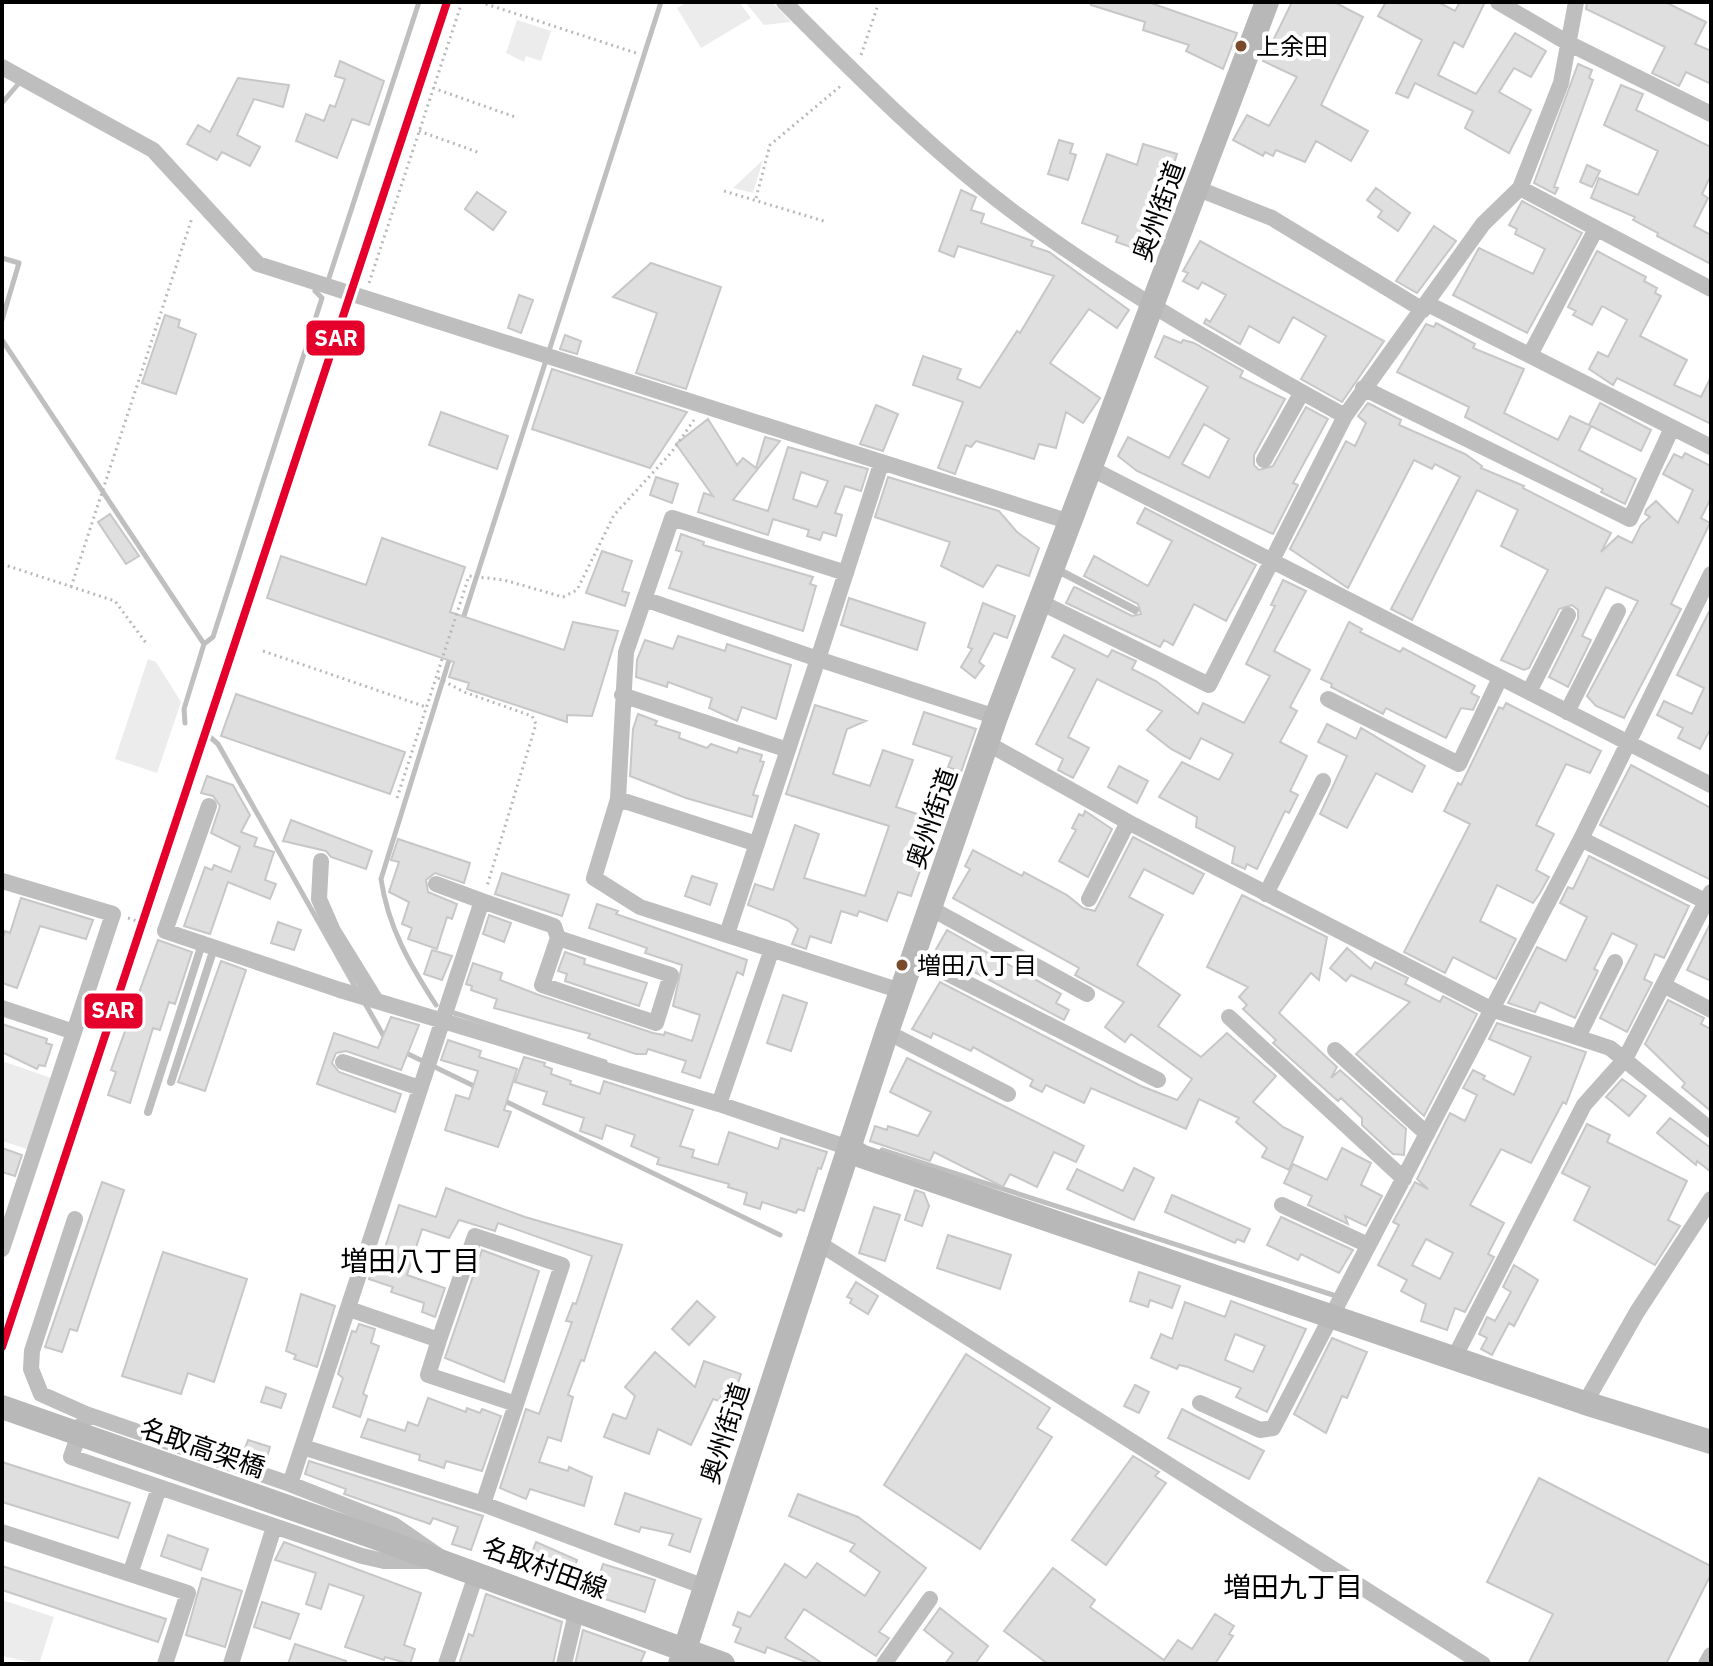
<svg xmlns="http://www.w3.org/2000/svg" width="1713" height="1666" viewBox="0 0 1713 1666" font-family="'IBM Plex Sans','Noto Sans JP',sans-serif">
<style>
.green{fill:#ececec}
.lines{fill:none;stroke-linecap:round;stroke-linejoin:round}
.stream{stroke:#bfbfbf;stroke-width:5}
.building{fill:#dfdfdf;stroke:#c7c7c7;stroke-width:2;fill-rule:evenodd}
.path{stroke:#b9b9b9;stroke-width:3;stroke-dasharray:2 4;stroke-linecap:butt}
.lane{stroke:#bebebe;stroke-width:8}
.street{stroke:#bebebe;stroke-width:16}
.secondary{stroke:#b8b8b8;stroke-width:24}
.secondary-bridge{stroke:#b8b8b8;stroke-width:24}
.rail-1-casing{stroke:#fff;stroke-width:14}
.rail-1{stroke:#e4002b;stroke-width:8}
.bus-dot{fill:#7a4b2a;stroke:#fff;stroke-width:3}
.labels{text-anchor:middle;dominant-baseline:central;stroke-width:8;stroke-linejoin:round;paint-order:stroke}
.bus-label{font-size:24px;fill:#000;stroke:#fff;text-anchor:start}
.street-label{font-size:26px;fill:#000;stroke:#fff}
.neighbourhood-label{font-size:28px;fill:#000;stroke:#fff}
.line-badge{stroke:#fff;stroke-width:3}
.badge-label{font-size:22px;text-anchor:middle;font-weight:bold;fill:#fff}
</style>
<rect width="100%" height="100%" fill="#fff"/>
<path class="green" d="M688,2H739L751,18L701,48L677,8Z
M745,2H772L791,22L764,25Z
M517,20L551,31L541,61L526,56L524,62L506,53Z
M763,160L753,193L733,188Z
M148,659L156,662L181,702L157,773L115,759Z
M2,1061L54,1079L30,1150L2,1141Z
M2,1600L54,1617L39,1664L2,1656Z"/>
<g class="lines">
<path class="stream" d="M2,103L19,83
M2,258L19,263L2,320
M328,281L419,2
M2,340L204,644L184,709L185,723
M462,622L661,2
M204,644L213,637L322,298L315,291
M210,737L218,744L358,992
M363,1000L386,1040
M436,1005C410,965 388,927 381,879L451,654
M454,1013L605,1062
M404,1052L478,1088
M501,1099L780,1235
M882,1150L1333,1295"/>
</g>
<path class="building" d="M1091,2H1148L1237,33L1223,69L1186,51L1189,45L1143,30L1145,22L1091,5Z
M1292,2H1334L1363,17L1321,105L1368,131L1351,161L1316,141L1305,162L1276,150L1273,156L1265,152L1263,156L1233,140L1247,115L1269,126L1297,77L1263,61Z
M1386,2H1438L1455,11L1460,2H1485L1463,47L1454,42L1438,75L1476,94L1515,33L1546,51L1531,77L1514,68L1499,92L1531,110L1509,153L1465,128L1473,111L1415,83L1408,98L1396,93L1422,40L1378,16Z
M1587,2H1665L1706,22L1695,44L1711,51V84L1686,72L1679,86L1652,73L1665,47L1586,9Z
M340,61L384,81L369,125L352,119L337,158L296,141L306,114L324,121L330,105L335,107L345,79L335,76Z
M1578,64L1592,70L1589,78L1593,80L1554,187L1558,188L1555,194L1534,183Z
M238,78L289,85L283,107L254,99L237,135L260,147L250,166L222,152L217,160L187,144L198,125L210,132Z
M1621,85L1643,94L1636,110L1711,147V175L1702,194L1708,198L1694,226L1711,235V264L1657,236L1658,233L1633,220L1635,217L1591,198L1599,178L1638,195L1658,151L1604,125Z
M1059,140L1073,144L1070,153L1076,155L1068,180L1048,174Z
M1143,144L1177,154L1169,180L1176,183L1151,254L1116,242L1118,236L1082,223L1107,154L1137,165Z
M1587,165L1600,171L1592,187L1580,182Z
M1376,188L1410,213L1398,231L1378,217L1382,211L1367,200Z
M961,190L976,197L971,210L984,214L981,223L1033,241L1031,246L1049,252L1129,310L1117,328L1089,309L1050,363L1100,398L1083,423L1066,412L1056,448L1039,444L1034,459L976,441L971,447L966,445L955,474L938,468L963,402L913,385L923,356L961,369L957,379L980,388L1017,331L1020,333L1054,276L958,246L954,257L939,251Z
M477,192L506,212L493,230L465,209Z
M1522,201L1582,233L1527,333L1453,295L1479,248L1533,274L1545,249L1515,234L1517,229L1509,225Z
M1434,226L1456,241L1417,293L1396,281Z
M1200,241L1384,341L1342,402L1301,379L1326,336L1293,317L1279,343L1249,326L1240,344L1204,323L1206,319L1210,322L1226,295L1202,282L1198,289L1183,281L1188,273L1183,271Z
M1597,251L1646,277L1644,281L1657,288L1655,293L1661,296L1640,336L1687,360L1674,385L1701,397L1711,377V424L1617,378L1613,385L1589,369L1598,352L1608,357L1627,320L1602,306L1592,325L1573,315L1576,311L1568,307Z
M651,263L721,287L686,389L636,373L657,313L613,297Z
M519,295L533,300L521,333L508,328Z
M165,315L180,320L178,327L196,334L176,394L142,383Z
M1436,323L1475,344L1473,348L1524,369L1504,413L1558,440L1570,416L1591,426L1579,450L1636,479L1625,504L1601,492L1603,489L1465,417L1469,407L1397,372L1426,324L1434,327Z
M565,335L581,341L577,354L560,349Z
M1164,336L1181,343L1183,340L1194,343L1243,371L1240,377L1285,399L1254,455V465L1259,470L1273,466L1306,407L1328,419L1293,483L1298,485L1273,534L1137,471L1118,456L1128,437L1169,458L1208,387L1155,357ZM1204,424L1229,439L1209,478L1182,464Z
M552,369L687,412L650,468L532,429Z
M1368,403L1401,420L1399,425L1465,454L1482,466L1481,468L1524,486L1523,488L1611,533L1601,552L1618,536L1632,543L1641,525L1650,517L1645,514L1646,510L1656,501L1678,523L1693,490L1663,474L1674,454L1682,458L1685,453L1711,466V498L1701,518L1710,523L1671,604L1681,609L1624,718L1596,706L1587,696L1638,601L1606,587L1582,636L1591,640L1568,687L1549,677L1578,619V610L1572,605L1559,609L1529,668L1524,670L1501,660L1548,570L1501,546L1518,510L1477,490L1412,620L1391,609L1460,477L1435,464L1432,469L1414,460L1348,588L1290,549L1346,441L1355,446L1366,423L1358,416Z
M1600,403L1651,430L1641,451L1589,425Z
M876,405L898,414L883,451L860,444Z
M441,412L508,436L497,469L429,445Z
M708,419L737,465L743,458L756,468L765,437L780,441L733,500L768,511L788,447L868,469L861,491L845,486L835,513L842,515L836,536L823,532L820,540L807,536L809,530L773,519L768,535L698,512L704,493L713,496L676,444ZM801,472L828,481L817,507L793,499Z
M656,477L678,484L672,503L650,495Z
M888,477L999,511L1017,532L1039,548L1029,576L997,565L983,587L941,566L950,542L875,517Z
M1145,508L1256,565L1226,621L1194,604L1173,645L1164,640L1160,647L1066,603L1074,587L1077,588L1132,616L1141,614L1138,604L1084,576L1094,556L1148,586L1172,541L1137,523Z
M110,514L139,556L126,564L98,522Z
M681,534L704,542L703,545L813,577L810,584L816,586L803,631L669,588L682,552L676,550Z
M382,538L465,567L450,612L564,650L573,622L618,631L592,716L567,715V722L467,689L469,683L449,677L454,662L267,598L281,556L366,585Z
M602,551L632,561L622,591L629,593L625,606L586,593Z
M1283,580L1306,591L1274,651L1310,670L1290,707L1297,711L1280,742L1307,756L1290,791L1298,795L1289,813L1285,811L1257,869L1247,864L1245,869L1232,863L1235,847L1196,827L1197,817L1159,797L1182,762L1219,780L1233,754L1201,738L1190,759L1171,749L1147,730L1162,711L1097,679L1068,737L1089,748L1073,778L1058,770L1063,759L1036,744L1075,669L1052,657L1064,635L1108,657L1112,650L1136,661L1132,669L1156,681L1198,714L1203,703L1244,723L1270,676L1246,664L1275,606L1271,605Z
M849,598L925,623L917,650L841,625Z
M983,603L1015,616L1007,638L994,633L979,662L984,666L975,678L961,667L972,649L968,647Z
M1711,608V728L1700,749L1678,738L1683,728L1657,715L1664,701L1692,714L1704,688L1677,675Z
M1349,622L1362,629L1360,632L1400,652L1403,648L1475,686L1471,693L1479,697L1473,710L1461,708L1446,738L1386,708L1383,714L1331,687L1332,684L1321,679Z
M678,636L725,651L727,644L791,665L776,719L742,707L737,721L709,708L712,698L668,682L667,687L636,677L637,660L645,640L673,649Z
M236,694L405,752L390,794L221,736Z
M1506,703L1601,751L1590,773L1566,764L1536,825L1554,834L1536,870L1549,877L1540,893L1533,903L1497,885L1480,921L1516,939L1496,979L1453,957L1445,973L1404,952L1470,824L1444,811L1458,783L1461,785L1499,707L1503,709Z
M815,705L866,721L847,729L833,774L870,786L883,750L913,760L896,807L923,816L908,860L922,865L911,896L898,892L887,921L859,911L857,916L841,911L831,943L810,936L806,949L792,944L798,929L789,921L748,905L755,884L773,890L795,825L819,834L804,878L865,896L889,826L786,794Z
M924,712L976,729L961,772L948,767L952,757L913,744Z
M638,714L657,721L655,725L680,733L679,738L707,748L711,744L737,753L739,748L762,755L760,761L764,762L753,795L758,796L752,817L686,798L630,776L633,729Z
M1327,724L1356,739L1361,728L1425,766L1412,792L1376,773L1347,828L1320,814L1347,756L1318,742Z
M1631,765L1711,808V880L1600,825Z
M1119,766L1148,781L1137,803L1108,787Z
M207,776L233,785L250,815L241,832L257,838L254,846L274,852L265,880L276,884L270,899L228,882L210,934L184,926L205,867L212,870L214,865L231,872L240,847L211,833L220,806L213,796L201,793Z
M1085,811L1112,829L1088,877L1059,861L1076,830L1072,828L1079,814L1083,816Z
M291,820L372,851L366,869L331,857L326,851L283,841Z
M1133,837L1204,874L1193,894L1144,869L1129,897L1163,915L1137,965L1180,995L1158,1026L1201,1057L1227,1033L1276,1076L1253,1102L1283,1127L1303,1137L1289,1170L1262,1157L1267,1148L1236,1122L1239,1118L1199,1099L1186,1129L1091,1088L1084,1103L1046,1085L1042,1092L1030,1086L1033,1080L973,1047L971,1051L933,1033L931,1038L912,1029L940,982L1141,1086L1177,1100L1192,1079L1131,1034L1125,1042L1105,1027L1124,1002L1075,975L1079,968L953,898L970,869L965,866L973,850L1022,876L1024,872L1067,895L1083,908L1095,911Z
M398,839L470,863L464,883L435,873L426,880L428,892L457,904L452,919L447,917L437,949L408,939L412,928L402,924L409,902L389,892L399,862L391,860Z
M1589,856L1689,906L1664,958L1655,954L1644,979L1652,983L1627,1032L1600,1018L1637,945L1612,933L1594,969L1598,971L1575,1018L1540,1002L1535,1012L1508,1003L1537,947L1566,961L1587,917L1560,903L1568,887L1573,889Z
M502,873L569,895L562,916L495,894Z
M692,876L717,884L710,905L685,896Z
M1242,895L1327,937L1319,980L1311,973L1279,1013L1337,1067L1331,1078L1340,1070L1406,1129L1404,1155L1393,1154L1362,1125V1118L1341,1098L1338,1101L1273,1043L1276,1040L1243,1009L1247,1005L1239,997L1248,987L1207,967Z
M21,898L93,920L86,939L40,926L17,988L2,983V941L5,931L10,933Z
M597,904L618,911L616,914L747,960L743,975L737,972L700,1078L682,1072L686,1061L648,1049L646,1054H636L588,1038L590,1034L494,1008L497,999L471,990L472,986L466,984L473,963L502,973L500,980L539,995L653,1033L664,1035L665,1032L692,1041L700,1015L673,1006L682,965L645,953L647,948L589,928Z
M489,915L511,923L504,942L483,934Z
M278,922L301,930L294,950L271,943Z
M1711,922V981L1687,970Z
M947,930L1061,994L1056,1003L1069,1010L1064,1020L935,951Z
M158,940L192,952L175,1004L169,1002L160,1030L153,1028L130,1103L108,1095L116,1072L111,1070Z
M1347,948L1371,969L1375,962L1408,978L1405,984L1440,1002L1443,996L1477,1014L1424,1116L1356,1054L1410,1002L1351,975L1346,981L1330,968Z
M432,950L452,956L442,980L424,974Z
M565,952L585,959L584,964L647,983L639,1006L565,981L567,974L558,971Z
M221,961L246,970L205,1091L178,1082Z
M783,995L807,1003L791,1051L767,1043Z
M1668,1000L1704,1018L1701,1024L1711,1029V1111L1682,1087L1685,1083L1645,1044Z
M391,1017L419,1025L401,1070L346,1051L336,1053L332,1063L339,1072L401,1094L395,1112L317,1084L334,1033L378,1048Z
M1497,1023L1586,1052L1566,1104L1563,1102L1531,1163L1501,1149L1470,1205L1504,1223L1488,1254L1494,1257L1465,1312L1455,1308L1447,1330L1421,1321L1426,1304L1401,1291L1407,1280L1378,1265L1399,1225L1393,1222L1415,1182L1428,1189L1417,1179L1450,1113L1465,1121L1477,1095L1463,1088L1473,1070L1485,1076L1483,1079L1514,1095L1531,1057L1489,1039ZM1426,1239L1453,1253L1440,1279L1412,1265Z
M2,1024L47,1039L46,1043L52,1045L45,1066L39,1065L37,1069L2,1052Z
M448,1040L481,1051L479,1057L517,1069L504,1110L511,1112L498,1147L445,1130L456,1095L469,1099L478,1071L441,1060Z
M524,1057L545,1063L544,1066L552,1069L551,1074L571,1081L570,1084L600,1094L604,1081L693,1110L680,1146L694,1150L692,1157L718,1165L729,1132L778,1149L781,1138L827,1152L821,1169L818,1168L804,1211L798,1209L796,1213L762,1202L760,1209L744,1204L747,1193L728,1187L729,1184L657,1164L659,1158L631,1146L635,1135L606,1125L602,1139L580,1131L584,1118L543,1104L547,1092L515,1082Z
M907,1058L1084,1146L1076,1162L1054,1152L1037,1187L1010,1174L1003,1187L934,1152L930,1161L870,1141L875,1126L887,1130L888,1126L918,1136L931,1112L890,1092Z
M1622,1079L1646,1096L1629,1116L1606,1097Z
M1670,1118L1711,1148V1172L1697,1161L1696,1165L1657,1133Z
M1587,1124L1610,1135L1607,1142L1687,1181L1668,1220L1680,1226L1655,1265L1574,1220L1590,1187L1562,1173Z
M2,1148L22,1155L15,1176L2,1172Z
M1342,1148L1371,1163L1361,1185L1382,1196L1366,1226L1345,1216L1348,1224L1308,1205L1312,1196L1284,1183L1293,1164L1327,1180Z
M1134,1168L1154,1178L1134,1220L1067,1189L1077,1169L1123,1191Z
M102,1182L124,1190L77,1331L70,1329L62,1352L45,1347Z
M446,1188L525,1217L622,1245L584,1361L581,1360L568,1395L573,1397L561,1441L548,1437L539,1462L568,1471L569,1467L592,1477L584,1506L530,1489L526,1499L500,1488L526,1409L539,1414L572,1322L566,1321L573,1303L576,1304L592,1256L498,1223L495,1231L459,1220L449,1238L422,1229L407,1275L445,1288L435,1317L422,1312L424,1303L391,1292L393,1287L369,1279L375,1261L380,1263L399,1205L436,1217Z
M915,1190L924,1193L929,1206L922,1226L905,1220Z
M1172,1195L1250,1229L1244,1242L1237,1239L1235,1243L1165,1212Z
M874,1207L900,1215L885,1261L859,1253Z
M1281,1217L1353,1250L1339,1273L1301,1254L1298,1260L1267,1245Z
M948,1235L1011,1255L1000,1289L937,1268Z
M482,1250L539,1271L504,1382L445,1358Z
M163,1252L247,1279L214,1382L188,1373L181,1394L122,1376Z
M1514,1265L1538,1280L1514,1326L1509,1323L1492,1355L1481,1349L1487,1338L1479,1334L1487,1317L1495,1321L1511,1292L1503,1287Z
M1139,1272L1180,1286L1172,1308L1150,1300L1148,1307L1130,1301Z
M856,1282L878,1296L868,1314L850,1303L852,1299L847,1297Z
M301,1294L335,1306L317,1367L294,1359L296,1355L286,1351Z
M697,1301L715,1317L689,1345L672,1329Z
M1231,1301L1306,1329L1267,1412L1236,1397L1241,1388L1188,1367L1179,1365L1177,1369L1151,1358L1161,1334L1172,1339L1185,1302L1225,1317ZM1235,1334L1265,1346L1253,1372L1225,1360Z
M359,1324L375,1329L371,1343L379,1346L363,1394L367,1396L360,1417L333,1407L343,1378L338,1374L352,1331L356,1332Z
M1332,1338L1367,1352L1347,1398L1342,1396L1326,1433L1294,1414Z
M655,1352L695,1387L704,1361L741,1374L733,1398L722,1394L719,1401L713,1399L691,1445L658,1429L649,1454L604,1437L613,1414L626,1419L635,1396L625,1387Z
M966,1354L1050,1408L1037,1428L1052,1437L980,1549L884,1485Z
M1135,1385L1149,1392L1139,1413L1124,1406Z
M266,1387L286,1394L281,1408L261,1402Z
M428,1398L466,1412L467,1408L480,1413L482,1409L501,1416L482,1471L446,1461L444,1468L419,1460L420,1455L361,1437L368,1419L405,1431L408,1422L418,1426Z
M1182,1409L1264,1451L1249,1479L1168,1438Z
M248,1440L270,1447L265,1464L242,1456Z
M1133,1456L1159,1472L1155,1476L1166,1483L1106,1565L1072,1540Z
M309,1461L483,1516L471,1550L452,1544L458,1527L433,1518L430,1524L344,1494L346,1489L305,1474Z
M2,1462L130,1503L118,1538L2,1502Z
M1539,1478L1711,1566V1574L1666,1664H1528L1553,1614L1487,1582Z
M625,1493L701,1519L690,1552L669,1545L673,1534L641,1527L639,1532L615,1524Z
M798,1494L858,1517L926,1568L879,1632L889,1638L876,1656L804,1609L785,1638L823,1664H811L767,1647L765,1653L735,1642L741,1628L733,1625L738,1612L750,1617L785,1564L806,1578L817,1563L865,1596L880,1572L850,1551L855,1544L789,1516Z
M168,1535L208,1549L201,1570L161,1556Z
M284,1542L421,1593L404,1645L415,1649L410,1664L385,1657L384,1660L345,1647L364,1596L329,1584L321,1609L306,1604L316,1573L275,1560Z
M536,1542L577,1560L569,1584L524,1573Z
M603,1564L655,1580L645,1612L593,1595Z
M2,1566L166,1619L158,1642L2,1590Z
M1053,1568L1095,1600L1090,1607L1164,1660L1178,1640L1192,1649L1215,1614L1234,1626L1229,1634L1233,1636L1215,1664H1048L1004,1631Z
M202,1578L242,1591L225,1647L186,1635Z
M486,1594L562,1622L553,1664H459L469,1634L473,1636Z
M262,1602L299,1614L290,1639L254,1627Z
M940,1608L988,1646L975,1664H945L953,1653L924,1630Z
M583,1630L645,1652L640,1664H575Z
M295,1644L346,1661L345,1664H288Z"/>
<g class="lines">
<path class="path" d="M480,2L636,53
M2,7L3,2
M861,55L879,2
M433,88L518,118
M419,131L480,153
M724,191L827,222
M756,198L770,145L843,84
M369,283L462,2
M2,564L115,601L146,643
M71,587L192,218
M263,651L426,707
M438,678L464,692L532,716L536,724L487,886
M397,798L469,576L504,580L563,597L577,590L614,515L671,453L694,420
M128,918L151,926"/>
<path class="lane" d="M1054,568L1135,610
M171,1082L214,948
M148,1112L202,944"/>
<path class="street" d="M784,2C860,78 936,156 1023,219C1125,294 1235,355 1345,416
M1498,2L1568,43L1711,114
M2,67L153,150L258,264L1070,522
M1196,188L1272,218L1423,310
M1520,188L1561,83L1576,2
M1428,304L1711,447
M1531,353L1596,229
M1363,388L1630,519L1672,428
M1264,460L1302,392
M881,464L818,659L996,717
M1092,469L1711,785
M846,573L672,518L626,652L618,799L594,878L640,907L901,991
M644,599L818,659L727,934
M1040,602L1209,685L1345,416L1483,224L1520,188L1711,289
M1529,692L1568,615
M622,695L788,750
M1328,699L1459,764L1500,678
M1567,712L1618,611
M987,743L1128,822L1491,1009L1610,1048L1711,1130
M618,799L757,844
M209,806L165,931L340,990L719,1104L849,1148
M1581,839L1711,904
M321,861L319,899L333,931L375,999
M2,881L113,914L74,1032
M436,884L482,901
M1266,894L1323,781
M1089,899L1128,822
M930,908L1087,994
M913,956L1158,1080
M1665,986L1711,1010
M2,1008L74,1032L2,1249
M1229,1017L1404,1179
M887,1032L1008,1094
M1578,1037L1615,962
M1335,1050L1427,1134
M343,1062L420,1088
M719,1104L772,949
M1282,1205L1368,1245
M75,1219L32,1351L31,1369L41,1394L86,1414
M817,1242L1483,1664
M439,1340L428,1375L516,1404
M1454,1358L1584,1105L1625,1059L1711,892
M1200,1403L1260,1430L1273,1428L1581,839L1711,574
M1585,1403L1637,1312L1711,1199
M86,1414L290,1484L394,1525L446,1561H384L362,1556L71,1457Z
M303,1447L483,1504L562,1265L475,1236L439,1340L349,1309
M290,1484L482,901L554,926L558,938L671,975L656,1023L542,985L558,938
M483,1504L705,1587
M2,1532L188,1593L165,1664
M130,1574L159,1488
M231,1664L274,1527
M446,1664L477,1572
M564,1664L577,1609
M884,1664L930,1599
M1706,1664L1711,1655"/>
<path class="secondary" d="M849,1148L861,1156L1585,1403L1711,1442
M385,1541L723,1664
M680,1664L887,1032L996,717L1267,2"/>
<path class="secondary-bridge" d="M2,1407L385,1541"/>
<g class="rail-1-casing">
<path id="rail-1" d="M2,1347L447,2"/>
</g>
<use href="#rail-1" class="rail-1"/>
</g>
<g class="bus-dot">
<circle cx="1241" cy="46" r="7"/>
<circle cx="902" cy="965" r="7"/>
</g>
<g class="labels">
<g class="bus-label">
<text x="1256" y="46">上余田</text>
<text x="917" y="965">増田八丁目</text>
</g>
<g class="street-label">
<text transform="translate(1158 211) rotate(-70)">奥州街道</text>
<text transform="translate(931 818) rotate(-71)">奥州街道</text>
<text transform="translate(724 1433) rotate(-72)">奥州街道</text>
<text transform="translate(203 1447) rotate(19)">名取高架橋</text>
<text transform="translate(545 1567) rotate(20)">名取村田線</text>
</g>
<g class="neighbourhood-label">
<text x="410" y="1260">増田八丁目</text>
<text x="1293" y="1586">増田九丁目</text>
</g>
</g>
<g class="line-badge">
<rect x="305" y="319" width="61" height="38" rx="8" fill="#e4002b"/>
<rect x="83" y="992" width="61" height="38" rx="8" fill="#e4002b"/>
</g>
<g class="badge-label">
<text x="336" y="346">SAR</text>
<text x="113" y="1018">SAR</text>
</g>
<rect width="1713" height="1666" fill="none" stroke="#000000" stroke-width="8"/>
</svg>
